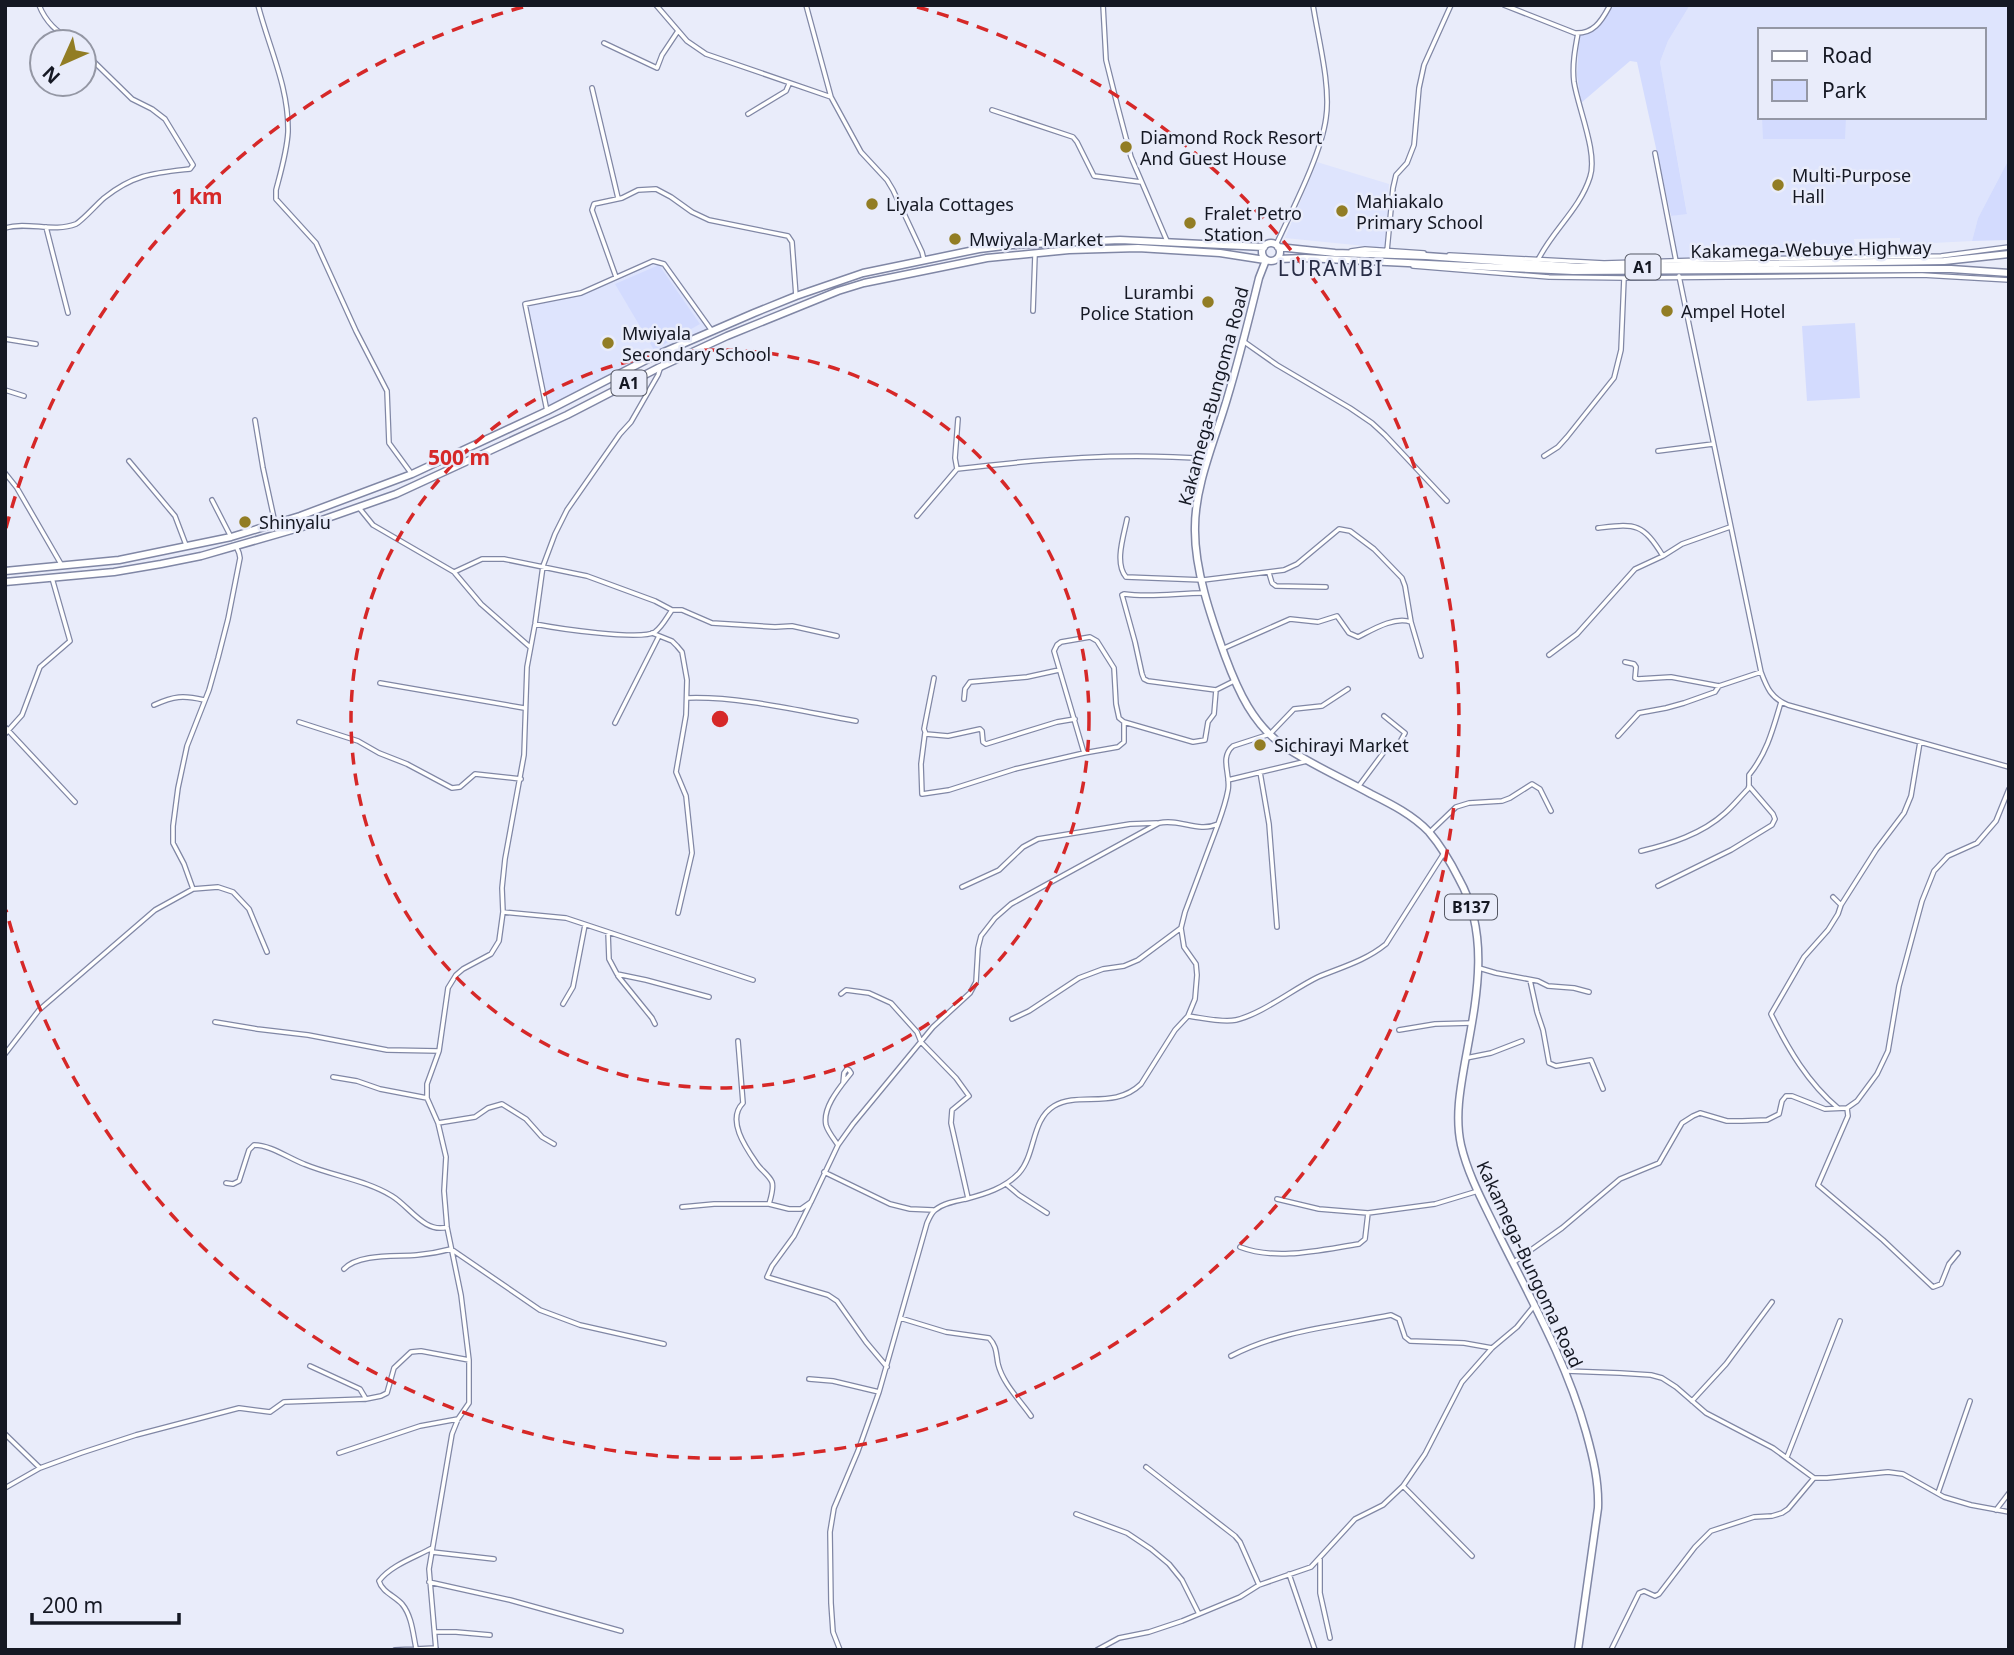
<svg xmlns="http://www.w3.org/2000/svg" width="2014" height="1655" viewBox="0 0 2014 1655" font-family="'Noto Sans',sans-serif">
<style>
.built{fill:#dee4fd;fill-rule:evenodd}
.green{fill:#d3dbfe}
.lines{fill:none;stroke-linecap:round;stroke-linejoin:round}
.minor-casing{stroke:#8087a5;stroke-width:6}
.primary-casing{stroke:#8087a5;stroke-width:9}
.trunk-casing{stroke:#8087a5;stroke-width:9}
.minor{stroke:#fff;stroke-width:3.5}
.primary{stroke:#fff;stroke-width:6}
.trunk{stroke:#fff;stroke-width:6}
.ring{fill:none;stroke:#d62828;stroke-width:3.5;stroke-dasharray:12 9}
.poi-dot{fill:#927d24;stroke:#e9ecfa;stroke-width:2.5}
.labels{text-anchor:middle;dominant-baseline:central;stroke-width:5;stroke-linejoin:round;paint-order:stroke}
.shield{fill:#e9ecfa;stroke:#555864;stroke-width:2}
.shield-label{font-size:16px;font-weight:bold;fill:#151823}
.poi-label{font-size:18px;fill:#151823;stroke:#e9ecfa;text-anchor:start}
.street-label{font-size:18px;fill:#151823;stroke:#e9ecfa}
.quarter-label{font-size:21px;letter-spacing:2px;fill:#282d46;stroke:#e9ecfa}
.centre{fill:#d62828;stroke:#e9ecfa;stroke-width:3.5}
.ring-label{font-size:21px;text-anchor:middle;font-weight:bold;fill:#d62828;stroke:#e9ecfa;stroke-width:5;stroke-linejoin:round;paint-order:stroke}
</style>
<rect width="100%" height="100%" fill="#e9ecfa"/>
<path class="built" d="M1690,5H2009V159L1978,218L1972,241L1933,243L1926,251L1900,252V238L1854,239L1856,257L1779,258L1677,264L1671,216L1687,213L1660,62L1668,41ZM1760,30H1984V117H1760Z
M1317,162L1389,184L1385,248L1285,238Z
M656,262L662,265L712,331L548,410L525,305L580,294Z"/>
<path class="green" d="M1613,5H1690L1668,41L1660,62L1687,214L1671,216L1637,62L1630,61L1581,103L1577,75L1579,35C1597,33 1604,19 1613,5Z
M1762,117H1846L1845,139H1763Z
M2009,159V240L1972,241L1978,218Z
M659,265L700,324L654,350L615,284Z
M1855,323L1860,398L1807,401L1802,326Z"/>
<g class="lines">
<g class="minor-casing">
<path id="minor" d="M39,5C46,23 57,31 72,42
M258,5C269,48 289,87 288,132C287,151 281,171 276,190V199L316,243L356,331L387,391L389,443L411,473
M656,5L687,41L706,54L831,97
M806,5L831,97L861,152L887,180L893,190L922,252L924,260
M1103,5L1106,60L1117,104L1131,157L1167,241
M1504,5L1575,33C1593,34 1601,22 1609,7
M604,43L657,68L662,55L678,31
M592,88L618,198
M992,110L1073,137L1077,142L1094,176L1141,182
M748,114L786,91L789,84
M1655,153L1676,261
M46,227L68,313
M5,228C28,221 53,233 76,224C83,220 96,205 104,198C134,174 154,173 190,169L193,165L165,119L152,109L132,99L84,52
M1276,245C1292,210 1321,155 1326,118C1331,86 1318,38 1313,5
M1351,251L1365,249L1424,253
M1387,251L1393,188L1396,175L1407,163L1414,145L1419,88L1424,65L1451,5
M1449,255L1604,263L1736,259L1941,256L2009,247
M1538,260C1552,231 1580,209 1590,177C1598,153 1578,108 1574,82C1572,65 1575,49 1578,33
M1413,266L1549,277L1624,278L1922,275L2009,280
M1679,276L1761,672C1767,688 1771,698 1788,705L2009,767
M616,277L592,210L594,204L622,198L638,190L656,189L671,197L692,212L709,220L788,236L792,242L796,296
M1033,311L1035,255
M5,339L36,344
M1243,341L1277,365L1350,408L1372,423L1385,435L1447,501
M5,390L24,396
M547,411L525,304L581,293L653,261L664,264L712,331
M255,420L263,468L275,523
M1658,451L1713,444
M1544,456L1558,447L1567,437L1614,378L1621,350L1624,278
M129,461L175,516L186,545
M957,469C1040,459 1124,452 1207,459
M5,473L17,488L61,564
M212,500L231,537
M360,509L373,525L454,572L481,604L530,647
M917,516L957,469L955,458L958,419
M1127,519C1124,535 1114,563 1126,577L1203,580L1284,570L1297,564L1339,529L1350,531L1374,549L1402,578L1405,586L1411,622
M1598,528C1635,524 1642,522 1663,556L1682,544L1730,527
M454,572L482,559H504L587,576L655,601L672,610
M1269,573L1272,583L1276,586L1326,587
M1205,593C1177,593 1151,598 1124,594L1122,595L1135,642L1142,674L1144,679L1148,681L1216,690L1234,681
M535,624C555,628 641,641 655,632C662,627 667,617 672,610H682L712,623L775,627L792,626L837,636
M652,633L672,641L677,646L682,652L687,680L686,715L676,772L686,796L692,853L678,913
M1222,649L1290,619L1318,622L1337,616L1349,633L1358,637C1372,630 1394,616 1411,622L1421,656
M1549,655L1577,634L1635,569L1663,556
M1625,662L1634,664L1636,667L1635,678L1638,679L1671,677L1719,686L1761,672
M934,678L924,729L926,734L948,736L980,729L982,731L983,742L986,744L1057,722L1075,719
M380,683L524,708
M687,698C740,696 804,712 856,721
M964,699L965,689L970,682L1027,677L1059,670
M154,705C174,696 183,695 204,700
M299,722L358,741L379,753L407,764L452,788L460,787L475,774L521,779
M615,723L659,636
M5,727L75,802
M925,733L921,764L922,794L949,790L1015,769L1084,753L1118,747L1124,742V722
M5,734L22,715L40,667L70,641L52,578
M1618,736L1639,713L1666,708L1684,703L1715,692L1719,686
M1084,753L1054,651L1057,645L1061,642L1090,637L1097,641L1114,668L1116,704L1119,718L1124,722L1193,742L1205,740L1208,722L1214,714L1216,690
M1260,772L1269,824L1277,927
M1228,780L1307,761
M1358,787L1384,752L1387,750L1396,749L1405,733L1384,716
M1431,831L1456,807L1469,803L1502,801L1510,798L1532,784L1540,789L1551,811
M1641,851C1670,844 1702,834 1725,813C1733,806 1740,797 1748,789L1749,786V775C1767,753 1773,729 1781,702
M1658,886L1731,850L1772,825L1775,819L1773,814L1749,786
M962,887L999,870L1023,847L1038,839L1130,824L1157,823
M193,889L184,864L173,843V826L178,788L187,746L209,690L218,658L228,619L240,558L239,553L236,546
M1833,897L1841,905
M503,912L566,918L753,980
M608,932L609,959L617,974L646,980L709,997
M1479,968L1496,973L1538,981L1548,986L1574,988L1589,992
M618,976L652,1018L655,1024
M1530,980L1537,1012L1543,1030L1549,1063L1556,1066L1591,1060L1603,1089
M841,994L846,990L869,993L891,1003L917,1032L921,1042L956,1078L969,1096L952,1110L951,1123L968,1198
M563,1004L573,987L585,925
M1188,1016C1203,1018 1222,1023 1236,1020C1262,1014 1293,989 1318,977C1342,967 1365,961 1386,944L1444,853
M1012,1019L1029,1011L1079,978L1103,969L1124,966L1138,960L1181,928
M215,1022L257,1029L308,1035L387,1050L439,1051
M1399,1030L1435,1024L1472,1023
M738,1041L743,1103C726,1120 746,1148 757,1164C761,1170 769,1175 772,1182C774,1188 771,1197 769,1204
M5,1054L39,1010L155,910L193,889L218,887L233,892L249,909L267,952
M1466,1058L1491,1053L1522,1041
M333,1077L357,1081L380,1089L427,1098
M1838,1108C1808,1083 1788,1049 1771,1014L1804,957L1828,930L1838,914L1841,905L1876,850L1904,813L1911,796L1920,742
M1847,1108L1848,1116L1818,1185L1883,1240L1933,1287L1941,1284L1949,1264L1958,1253
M438,1123L475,1117L488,1108L502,1104L526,1119L542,1137L554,1144
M838,1145C834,1139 828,1132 826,1125C822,1107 841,1086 851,1073L849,1070L847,1069L844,1073L843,1083
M824,1172L890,1204L910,1209L933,1210
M226,1183L233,1184L239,1181L249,1150L254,1145C271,1145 288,1158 304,1164C333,1176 366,1180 392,1196C409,1206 425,1234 447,1227
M1006,1184L1019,1195L1047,1213
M1277,1199L1319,1209L1368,1213L1435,1204L1478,1191
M810,1204L794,1236L772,1266L767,1277L828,1295L837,1301L866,1342L887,1367
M682,1207L714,1204H769L789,1209H801L811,1202L838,1145L853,1124L933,1027L970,993L976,982L978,948L981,936L995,918L1011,904L1159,823C1179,818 1198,833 1218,824C1222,813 1226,801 1228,790C1231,774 1219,758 1233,746L1270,734L1294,709L1322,706L1348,689
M1240,1247C1277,1261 1320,1250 1359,1244L1365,1239L1368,1213
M1514,1262L1562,1228L1620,1179L1659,1163L1682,1123L1693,1116L1700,1113L1727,1121H1742L1767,1120L1779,1114L1782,1101L1786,1096H1792L1825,1109L1847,1108L1857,1101L1877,1074L1888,1051L1899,986L1922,901L1934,871L1948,856L1977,843L1996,821L2009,789
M344,1269C359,1253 397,1257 417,1255C428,1254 440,1252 451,1249L540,1310L580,1325L664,1344
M900,1318L946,1332L989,1338C997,1346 996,1354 998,1364C1003,1384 1020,1400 1031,1416
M1231,1356C1281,1330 1337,1326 1391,1315L1399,1319L1405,1337L1410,1341L1464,1343L1492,1348
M310,1366L360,1389L366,1399
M1566,1371L1620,1373L1651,1375L1662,1378L1676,1387L1706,1413L1773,1448L1814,1478H1827L1888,1472L1903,1474L1944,1497L1971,1505L2009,1512
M809,1379L833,1381L879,1392
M1692,1401L1726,1364L1772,1302
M5,1434L40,1468
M339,1453L420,1426L458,1419
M1787,1457L1840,1321
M1146,1467L1235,1536L1240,1542L1259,1585
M1403,1486L1472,1556
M5,1488L40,1468L81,1453L136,1435L239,1408L270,1412L284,1402L366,1399L381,1396L387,1393L394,1368L411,1352L421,1351L469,1360
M1938,1493L1970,1401
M1996,1510L2009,1493
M1076,1514L1127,1533L1151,1549L1169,1564L1182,1580L1199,1614
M432,1552L494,1559
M1320,1559V1593L1330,1638
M1289,1574L1315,1650
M429,1582L510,1600L621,1631
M435,1632H456L490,1635
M416,1648C413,1634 412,1616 402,1604C395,1596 382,1592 379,1581C391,1565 416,1557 432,1548
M395,1650L436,1648
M436,1650L429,1569L452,1434L458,1419L469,1403V1360L461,1295L447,1227L444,1191L446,1157L438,1123L427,1098V1084L439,1051L448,988L456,975L463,969L491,954L499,941L503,912L502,888L505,859L524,755L527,667L535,624L543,566L555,534L567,510L620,434L631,422L658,375L660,369
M840,1650L833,1632L831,1603L830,1532L834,1508L858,1451L879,1392L927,1223C929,1219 931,1213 935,1210C944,1203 956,1201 966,1199C985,1194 1005,1188 1019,1173C1036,1154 1031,1120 1054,1106C1079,1091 1114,1110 1141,1084L1175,1030L1188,1016L1195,999L1197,975L1196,964L1184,947L1181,928L1185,912L1218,824
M1097,1650L1119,1638L1149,1632L1182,1621L1240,1597L1259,1585L1311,1567L1355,1519L1383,1505L1403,1486L1425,1454L1462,1382L1492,1348L1517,1327L1534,1306
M1611,1650L1639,1593L1644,1591L1655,1596L1659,1594L1695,1547L1711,1531L1754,1517L1772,1516L1782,1513L1788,1509L1814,1478"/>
</g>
<g class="primary-casing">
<path id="primary" d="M1266,260L1259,278C1249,319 1239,359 1227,399C1215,440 1195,485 1195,527C1194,569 1211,617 1225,656C1238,691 1253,725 1285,747C1312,765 1342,778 1371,794C1391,804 1413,815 1429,832C1441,846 1451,863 1459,879C1491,936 1476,1001 1465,1062C1460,1090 1455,1118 1461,1145C1468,1175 1483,1202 1496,1229C1529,1296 1566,1360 1586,1432C1593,1457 1599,1482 1598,1508L1578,1650"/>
</g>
<g class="trunk-casing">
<path id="trunk" d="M1262 252a9 9 0 1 1 18 0a9 9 0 1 1-18 0Z
M1278,247L1335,253L1426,256L1579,267H1628L1683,265L1944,261L2009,254
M1278,259L1305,258L1573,271L1920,269H1951L2009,273
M5,571L119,560L231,537L300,516L412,474L547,411L650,358L754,313L796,296L863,273L979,249L1012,245L1120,240L1264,247
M5,582L114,572L161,564L201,556L302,527L396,494L567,415L660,367L727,336L838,291L864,283L987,258L1069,250L1138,248L1220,253L1265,260"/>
</g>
<use href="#minor" class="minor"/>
<use href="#primary" class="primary"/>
<use href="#trunk" class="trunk"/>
</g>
<g class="ring">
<circle cx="720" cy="719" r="369"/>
<path d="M6 528A739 739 0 0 1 523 7M917 7A739 739 0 1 1 6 910"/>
</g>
<g class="poi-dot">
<circle cx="1126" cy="147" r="7"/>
<circle cx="1778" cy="185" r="7"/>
<circle cx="872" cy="204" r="7"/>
<circle cx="1342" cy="211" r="7"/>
<circle cx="1190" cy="223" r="7"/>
<circle cx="955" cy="239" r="7"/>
<circle cx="1208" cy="302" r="7"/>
<circle cx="1667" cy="311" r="7"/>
<circle cx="608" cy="343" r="7"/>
<circle cx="245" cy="522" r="7"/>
<circle cx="1260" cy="745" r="7"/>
</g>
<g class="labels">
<g class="shield">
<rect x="1625.5" y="254.5" width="35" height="25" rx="5"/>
<rect x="611.5" y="370.5" width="35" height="25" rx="5"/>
<rect x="1445" y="894.5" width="52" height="25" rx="5"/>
</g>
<g class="shield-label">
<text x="1643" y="267">A1</text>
<text x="629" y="383">A1</text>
<text x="1471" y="907">B137</text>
</g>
<g class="poi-label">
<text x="1140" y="137">Diamond Rock Resort<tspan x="1140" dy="21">And Guest House</tspan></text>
<text x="1792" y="175">Multi-Purpose<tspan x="1792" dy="21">Hall</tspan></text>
<text x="1356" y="201">Mahiakalo<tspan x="1356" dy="21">Primary School</tspan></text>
<text x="886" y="204">Liyala Cottages</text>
<text x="1204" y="213">Fralet Petro<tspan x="1204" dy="21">Station</tspan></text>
<text x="969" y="239">Mwiyala Market</text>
<text x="1194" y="292" text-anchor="end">Lurambi<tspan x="1194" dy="21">Police Station</tspan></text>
<text x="1681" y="311">Ampel Hotel</text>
<text x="622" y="333">Mwiyala<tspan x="622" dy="21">Secondary School</tspan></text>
<text x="259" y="522">Shinyalu</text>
<text x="1274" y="745">Sichirayi Market</text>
</g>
<g class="street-label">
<text transform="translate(1811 249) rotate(-1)">Kakamega-Webuye Highway</text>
<text transform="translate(1213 396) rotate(-75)">Kakamega-Bungoma Road</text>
<text transform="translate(1530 1264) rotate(65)">Kakamega-Bungoma Road</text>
</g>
<g class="quarter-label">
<text x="1331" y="268">LURAMBI</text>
</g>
</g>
<circle cx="720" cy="719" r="10" class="centre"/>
<g class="ring-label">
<text x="197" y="204">1 km</text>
<text x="459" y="465">500 m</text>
</g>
<rect width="2014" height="1655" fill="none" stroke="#151823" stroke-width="14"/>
<rect x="1758" y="28" width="228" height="91" fill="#e9ecfa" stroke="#9497a4" stroke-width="2"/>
<rect x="1772" y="51" width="35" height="10" fill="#ffffff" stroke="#9497a4" stroke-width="2"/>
<text x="1822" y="63" font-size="21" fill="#151823">Road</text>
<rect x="1772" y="80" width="35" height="21" fill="#d3dbfe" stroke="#9497a4" stroke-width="2"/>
<text x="1822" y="98" font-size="21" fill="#151823">Park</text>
<g transform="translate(63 63) rotate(225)"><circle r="33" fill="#e9ecfa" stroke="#9497a4" stroke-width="2"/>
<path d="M0-5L12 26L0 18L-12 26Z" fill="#927d24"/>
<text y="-10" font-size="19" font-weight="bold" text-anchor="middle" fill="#151823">N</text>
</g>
<path d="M32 1613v10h147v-10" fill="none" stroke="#151823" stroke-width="3.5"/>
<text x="42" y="1613" font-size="21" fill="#151823" stroke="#e9ecfa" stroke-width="5" paint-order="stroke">200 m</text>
</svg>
